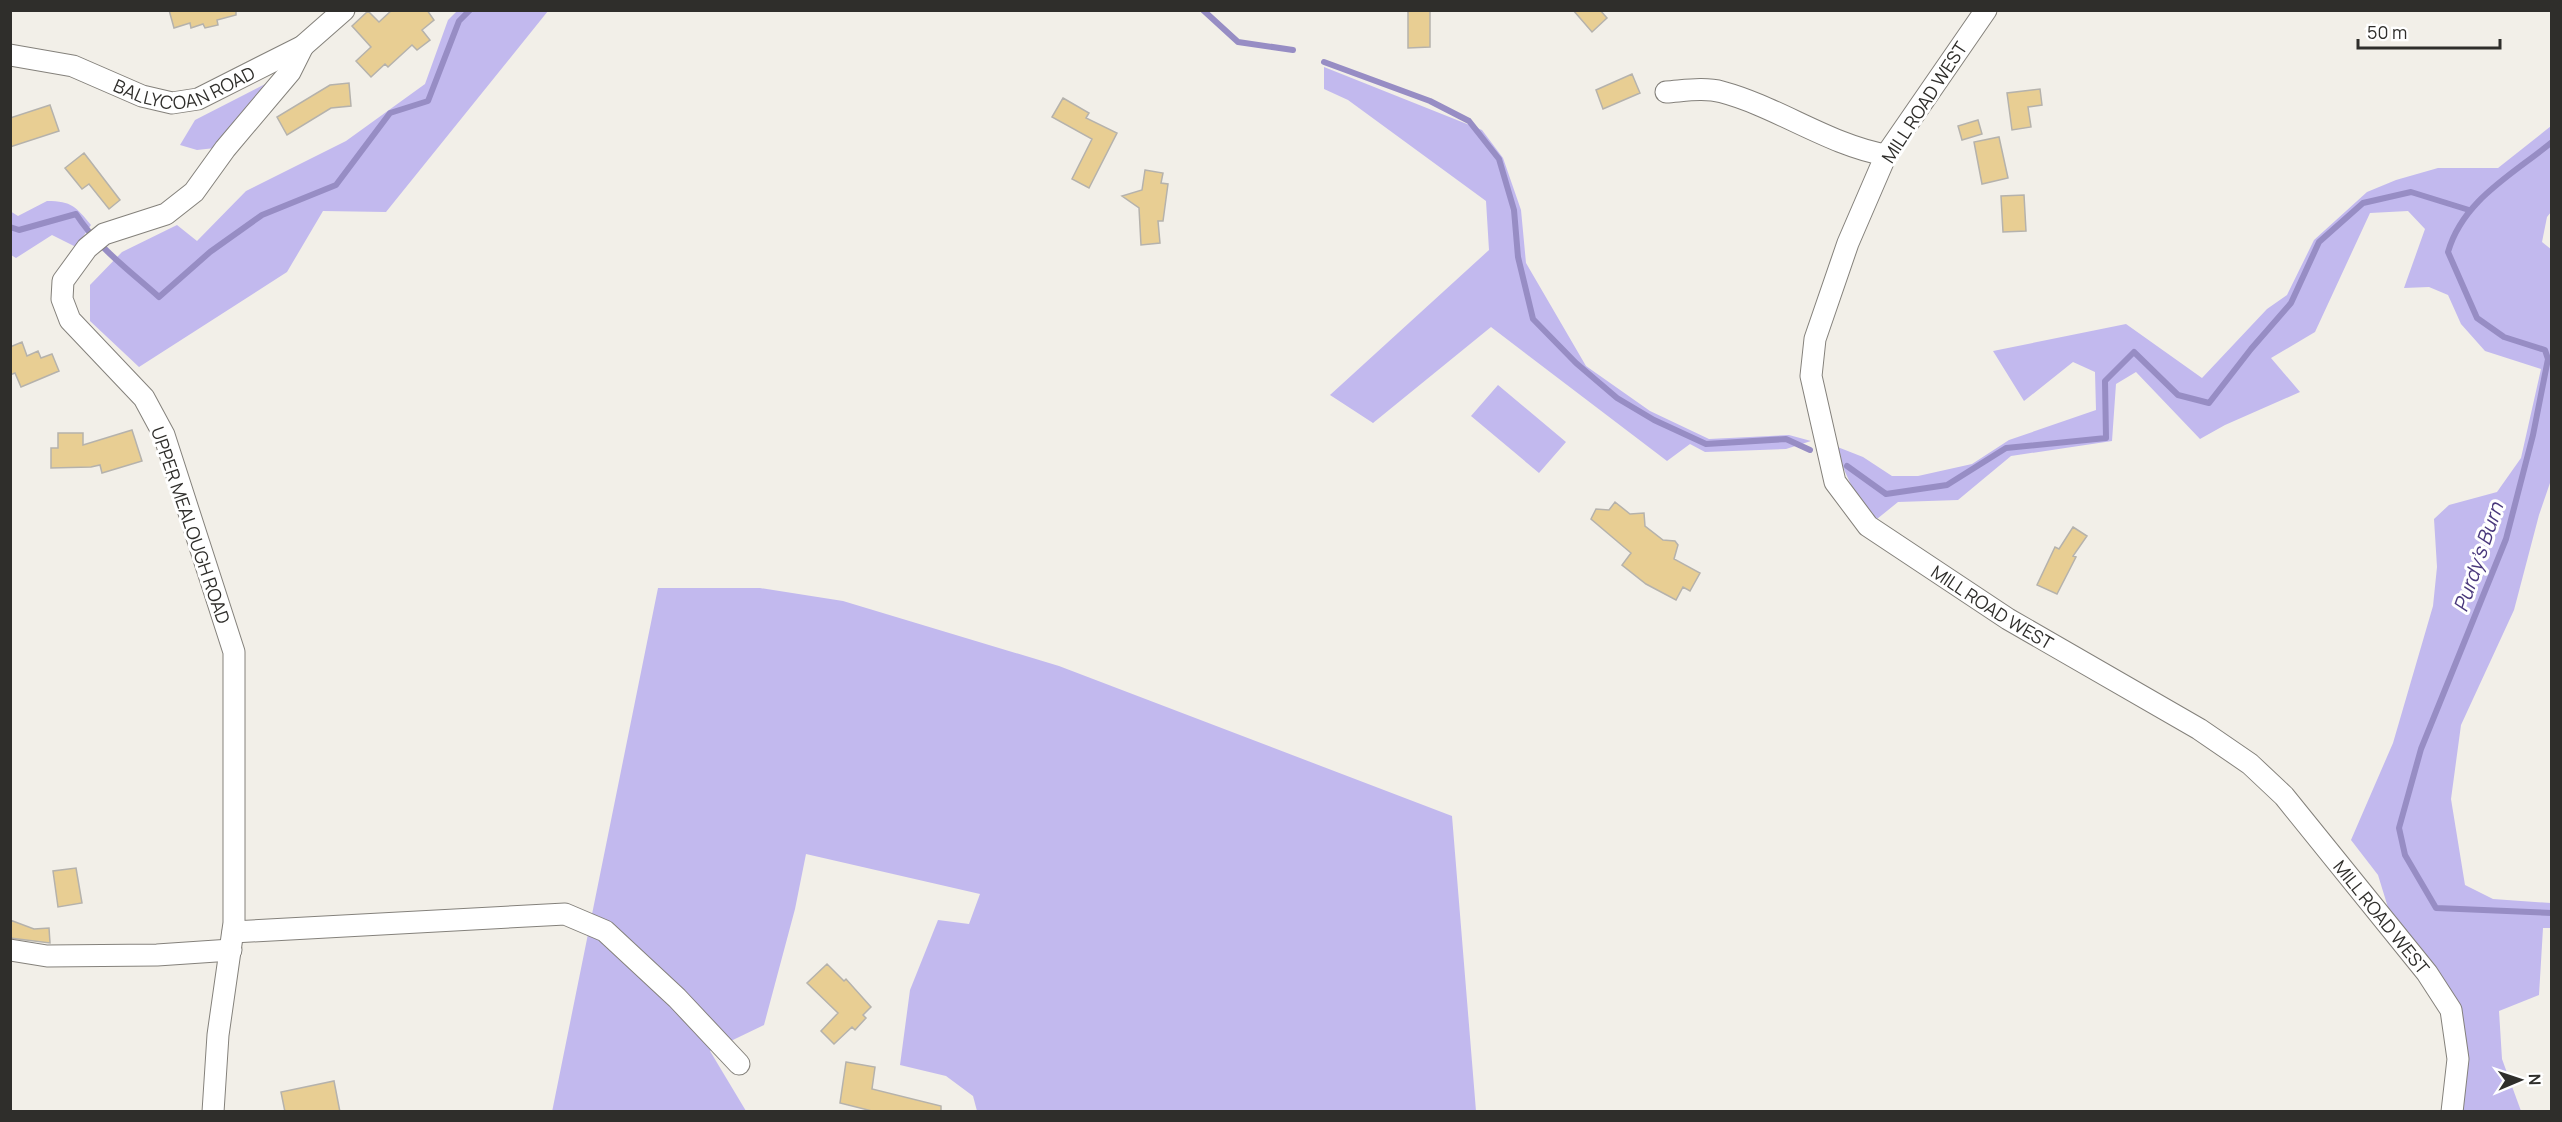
<svg xmlns="http://www.w3.org/2000/svg" width="2562" height="1122" viewBox="0 0 2562 1122" font-family="Manrope,sans-serif">
<style>
.green{fill:#c2b9ee}
.lines{fill:none;stroke-linecap:round;stroke-linejoin:round}
.stream{stroke:#978dc4;stroke-width:6}
.building{fill:#e8ce93;stroke:#b5b2ac;stroke-width:1.5}
.minor-casing{stroke:#84817b;stroke-width:23}
.minor{stroke:#fff;stroke-width:21}
.labels{text-anchor:middle;dominant-baseline:central;stroke-width:6;stroke-linejoin:round;paint-order:stroke}
.street-label{font-size:18px;fill:#2f2e2b;stroke:#fff}
.water-label{font-size:20px;font-style:italic;fill:#49387c;stroke:#fff}
</style>
<rect width="100%" height="100%" fill="#f2efe8"/>
<path class="green" d="M457,11H548L386,212L323,211L287,272L139,367L90,321V285L122,252L177,225L197,241L246,191L346,141L425,84L448,20Z
M1324,67L1482,130L1503,158L1521,210L1526,263L1586,366L1650,411L1709,439L1789,435L1811,441L1786,449L1705,452L1690,444L1667,461L1491,327L1373,423L1330,395L1489,250L1486,201L1348,100L1324,89Z
M273,80L215,148L197,150L180,145L195,120Z
M2551,126V212L2547,217L2542,242L2552,250L2551,480L2539,515L2514,610L2461,725L2451,799L2465,885L2493,899L2551,903V928H2543L2539,995L2499,1011L2502,1059L2521,1111H2457L2458,1010L2390,914L2378,875L2351,840L2393,743L2433,606L2437,567L2434,519L2449,505L2497,492L2521,458L2541,369L2485,351L2461,324L2448,295L2429,287L2404,288L2425,229L2408,211L2370,213L2315,332L2271,358L2300,392L2225,425L2200,439L2136,372L2116,384L2112,441L2011,456L1958,500L1898,502L1877,519C1855,500 1845,473 1835,446L1863,457L1892,476H1918L1972,464L2009,440L2096,410L2095,372L2073,362L2024,401L1993,351L2126,324L2202,378L2267,309L2287,295L2314,240L2367,192L2396,180L2438,168H2498Z
M47,201C72,201 76,207 91,225L76,247L52,235L16,258L11,255L10,211L18,216Z
M1498,385L1566,442L1539,473L1471,416Z
M658,588H760L843,601L1059,666L1452,816L1476,1111H977L973,1096L946,1076L900,1065L910,990L938,920L969,924L980,894L806,854L795,909L764,1025L710,1051L746,1111L552,1112Z"/>
<g class="lines">
<path class="stream" d="M1203,10L1238,42L1293,50
M1324,62L1430,101L1469,121L1499,159L1514,210L1518,257L1533,319L1576,363L1617,398L1654,420L1706,444L1786,439L1810,450
M2552,142C2512,175 2463,200 2448,252L2477,318L2504,337L2545,350L2548,359L2533,435L2506,539L2421,749L2399,828L2405,855L2436,908L2552,913
M10,227L19,230L76,214C97,247 130,271 159,297L210,252L262,215L336,185L390,113L428,101L459,21L470,10
M1847,466L1886,494L1947,485L2006,448L2106,438L2105,381L2134,352L2178,395L2209,403L2251,349L2291,303L2319,242L2363,203L2411,192L2469,210"/>
</g>
<path class="building" d="M169,10H236V15L217,20L218,25L205,28L203,24L191,28L190,23L174,28Z
M392,10H427L434,20L422,30L430,40L417,50L412,45L388,67L385,64L371,77L356,61L371,47L352,26L368,11L379,22Z
M1408,10H1430V47L1408,48Z
M1573,10H1600L1607,18L1592,32Z
M1632,74L1640,93L1603,109L1596,90Z
M349,83L351,106L331,108L287,135L277,117L330,85Z
M2040,89L2042,105L2028,107L2031,127L2012,130L2007,93Z
M1063,98L1089,113L1086,118L1117,133L1089,188L1072,179L1092,139L1052,117Z
M50,105L59,131L10,147V118Z
M1978,120L1982,134L1962,140L1958,126Z
M1999,137L2008,178L1982,184L1974,142Z
M84,153L120,200L109,209L89,184L82,189L65,168Z
M1145,170L1163,173L1161,183L1168,184L1163,221H1158L1160,243L1141,245L1139,208L1122,196L1142,190Z
M2024,195L2026,231L2003,232L2001,196Z
M22,342L27,356L38,351L41,358L52,354L59,371L21,387L15,373L10,375V347Z
M132,430L142,461L102,473L100,465L91,467L51,468V448H58V433H83V445Z
M1615,502L1630,514L1644,513L1645,526L1663,540L1675,541L1678,545L1674,559L1700,573L1690,591L1683,587L1676,600L1646,584L1622,565L1631,553L1591,519L1596,509L1609,510Z
M2073,527L2087,536L2073,556L2076,557L2057,594L2037,585L2055,547L2059,549Z
M76,868L82,903L58,907L53,871Z
M10,920L34,929L49,928L50,943L10,938Z
M827,964L844,981L846,979L871,1007L863,1015L866,1018L855,1030L852,1027L834,1044L821,1031L838,1013L807,983Z
M846,1062L875,1067L872,1089L941,1106V1112H876L840,1103Z
M334,1081L340,1112H285L281,1092Z"/>
<g class="lines">
<g class="minor-casing">
<g id="minor">
<path id="s1" d="M1986,10L1886,155L1848,243L1815,339L1811,376L1835,482L1868,526L2008,619L2199,729L2250,764L2284,796L2427,973L2451,1010L2458,1059L2452,1112"/>
<path id="s2" d="M10,55L73,66L142,96L172,103L198,99L303,46L344,10"/>
<path d="M1666,92C1683,91 1704,87 1722,92C1778,107 1829,145 1886,155"/>
<path d="M233,932L565,914L605,931L677,998L739,1064"/>
<path d="M10,950L47,956L157,955L231,950"/>
<path d="M213,1112L218,1035L234,923V652L164,435L144,398L70,320L62,299L63,281L87,248L104,234L166,214L194,192L225,149L290,72L303,46"/>
</g>
</g>
<use href="#minor" class="minor"/>
</g>
<g class="labels">
<g class="street-label">
<text stroke="none"><textPath href="#s2" startOffset="184">BALLYCOAN ROAD</textPath></text>
<text transform="translate(1924 102) rotate(-57)">MILL ROAD WEST</text>
<text transform="translate(191 525) rotate(71)">UPPER MEALOUGH ROAD</text>
<text stroke="none"><textPath href="#s1" startOffset="723">MILL ROAD WEST</textPath></text>
<text stroke="none"><textPath href="#s1" startOffset="1227">MILL ROAD WEST</textPath></text>
</g>
<g class="water-label">
<text transform="translate(2478 557) rotate(-71)">Purdy's Burn</text>
</g>
</g>
<rect width="2562" height="1122" fill="none" stroke="#2f2e2b" stroke-width="24"/>
<g transform="translate(2520 1080) rotate(88)" stroke="#ffffff" stroke-width="4.5" paint-order="stroke">
<path d="M0-4.5L10 22L0 15L-10 22Z" fill="#2f2e2b"/>
<text y="-9" font-size="16" font-weight="bold" text-anchor="middle" fill="#2f2e2b">N</text>
</g>
<path d="M2358 39v9h142v-9" fill="none" stroke="#2f2e2b" stroke-width="3"/>
<text x="2367" y="39" font-size="18" fill="#2f2e2b" stroke="#ffffff" stroke-width="4.5" paint-order="stroke">50 m</text>
</svg>
